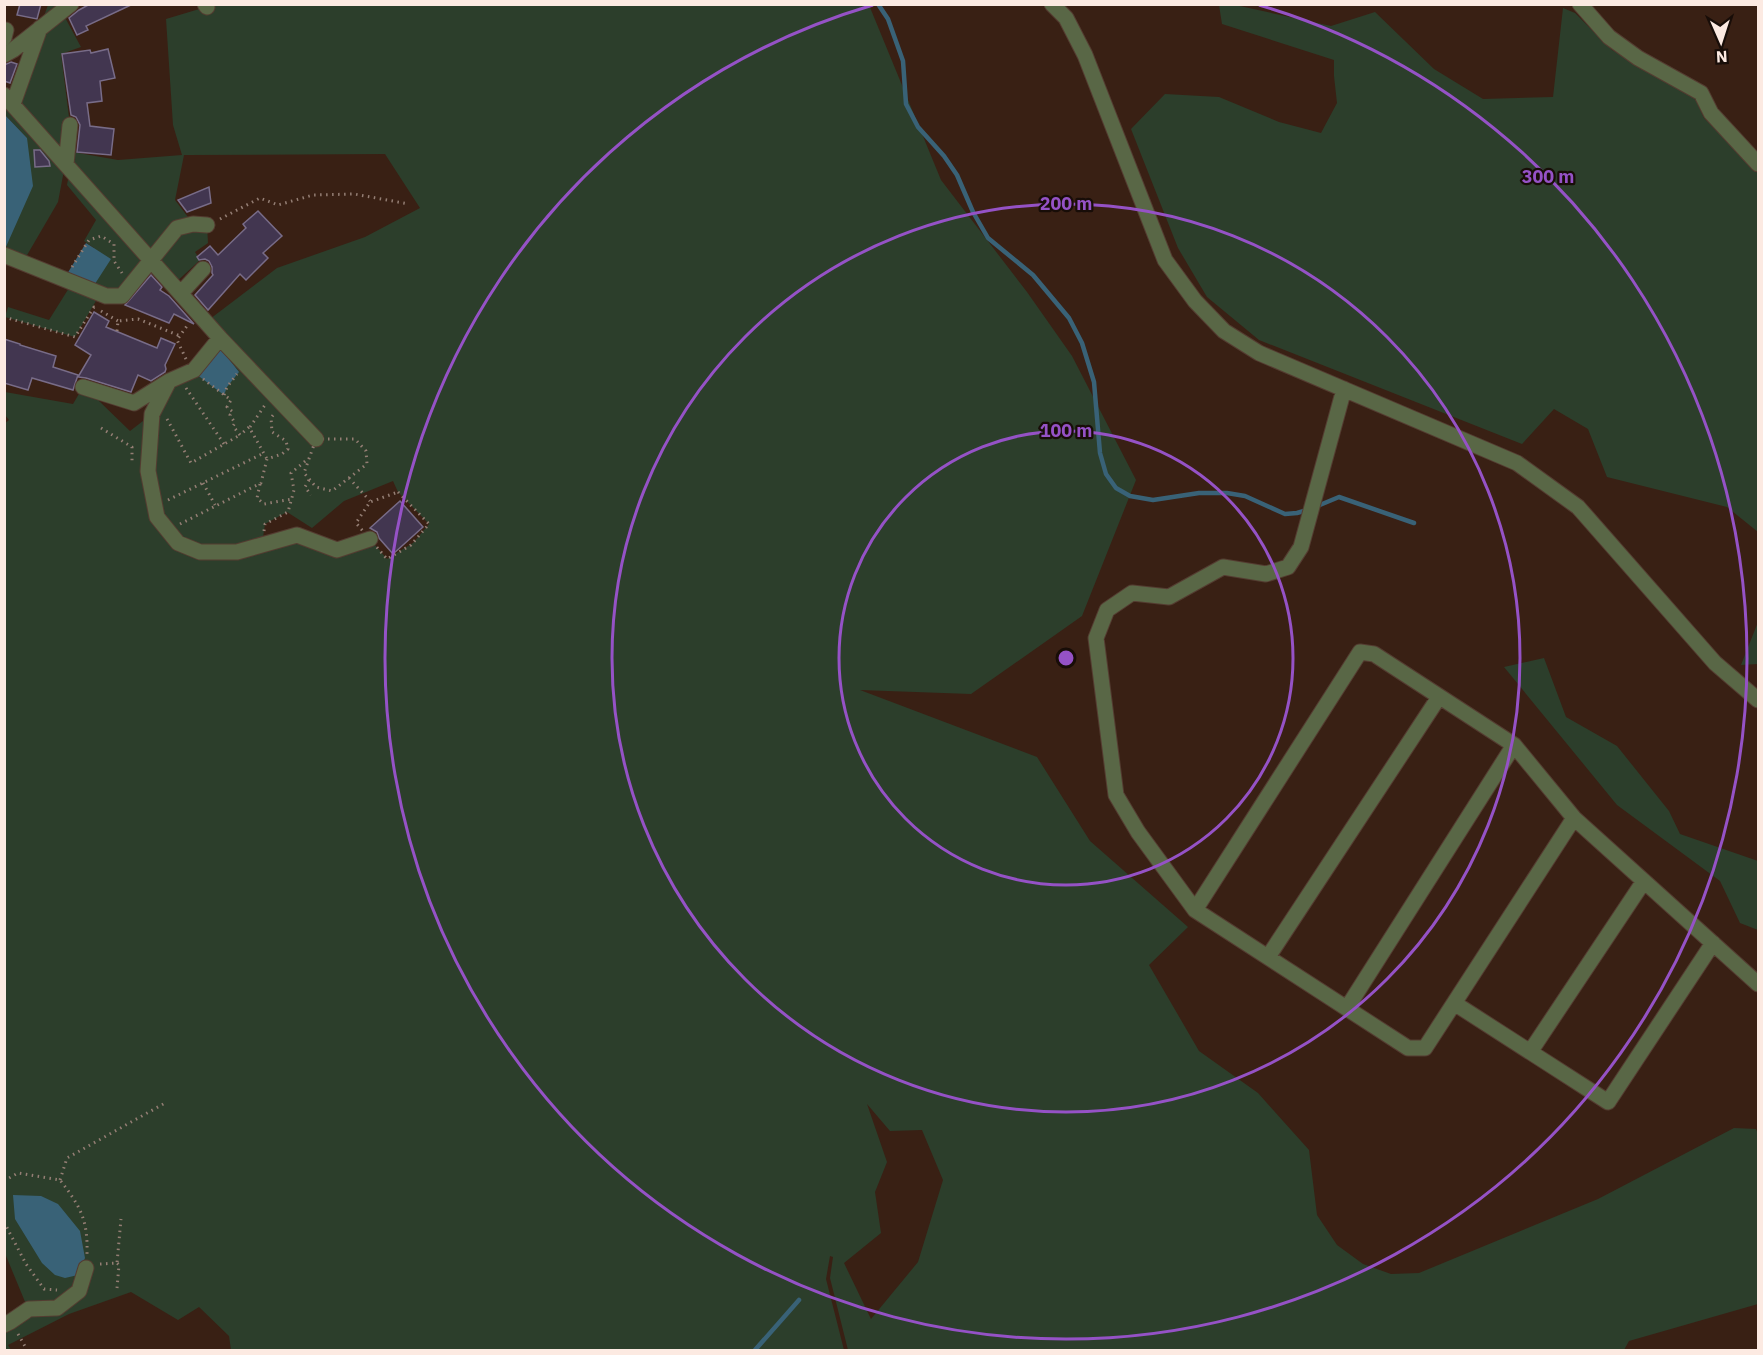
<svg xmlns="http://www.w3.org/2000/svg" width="1763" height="1355" viewBox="0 0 1763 1355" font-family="'IBM Plex Sans',sans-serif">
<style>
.green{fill:#2c3e2b;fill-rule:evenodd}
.water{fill:#396277}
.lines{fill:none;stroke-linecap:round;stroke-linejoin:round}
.stream{stroke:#396277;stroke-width:4.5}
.building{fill:#423650;stroke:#786c88;stroke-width:1.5}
.minor-casing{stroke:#543c31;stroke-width:17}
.path{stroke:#947e74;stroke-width:3;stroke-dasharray:1.5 4.5;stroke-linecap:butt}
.minor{stroke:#596746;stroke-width:15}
.ring{fill:none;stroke:#9552c6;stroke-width:3}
.centre{fill:#9552c6;stroke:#180d08;stroke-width:3}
.ring-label{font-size:18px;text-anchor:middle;font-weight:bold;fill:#9552c6;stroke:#180d08;stroke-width:4.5;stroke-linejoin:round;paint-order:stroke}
</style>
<rect width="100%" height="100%" fill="#392014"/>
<path class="green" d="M48,5H70L62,12L81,47L61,54L70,125L67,151L118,160L182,155L173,125L166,19L206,7L205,5H869L941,180L1027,292L1072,356L1136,480L1082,616L971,694L860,690L1037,757L1090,841L1188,927L1149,965L1199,1051L1258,1093L1309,1150L1317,1215L1337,1245L1363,1264L1391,1274L1419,1273L1598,1199L1734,1128L1756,1129L1758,1134V1304L1629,1341L1624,1350H848L830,1278L833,1257L830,1256L826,1279L844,1350H231L229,1336L199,1307L178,1320L131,1292L69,1314L8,1345L11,1350H5V1325L28,1309L4,1251V424L9,420L5,415V392L73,404L83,387L103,393L99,401L130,431L152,414L169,381L225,353L206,322L277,268L365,237L420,208L385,154L184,155L175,200L194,225H207L208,243L195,252L200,260L173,285L151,261L122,296L100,294L75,337L5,317L8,307L49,320L94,248L84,241L96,220L67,185L70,169L65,165L58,202L23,262L5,249L27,138L5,115L4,95L12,104ZM393,481L398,492L429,524L413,543L387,559L370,539L337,550L297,535L262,544L265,524L287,512L312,528L344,501ZM867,1104L890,1131L922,1130L943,1180L918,1262L871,1319L844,1263L881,1233L875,1192L887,1162Z
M1219,5H1235L1331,26L1375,12L1434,69L1483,99L1553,97L1563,8L1575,13L1612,50L1693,94L1704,118L1758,172V532L1727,507L1607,477L1588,429L1554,409L1522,444L1259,340L1207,297L1178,248L1131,129L1165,94L1219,97L1279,122L1321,133L1337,103L1334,76V60L1222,24Z
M1758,622V664L1741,665Z
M1544,658L1566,717L1617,746L1669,811L1680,834L1758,861V930L1740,923L1720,881L1617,805L1504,667Z"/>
<path class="water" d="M5,115L27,138L33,186L5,249Z
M86,243L111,259L91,290L64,279Z
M216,343L239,372L227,387L224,395L192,371Z
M13,1195L41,1196L58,1204L80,1231L85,1258L78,1275L65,1278L55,1275L42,1263L15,1219Z"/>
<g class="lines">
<path class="stream" d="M878,4L888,19L903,61L906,104L918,127L944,156L957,175L973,212L988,238L1033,275L1069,318L1082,343L1094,382L1100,453L1106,474L1116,488L1130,496L1153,500L1199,493H1227L1245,496L1285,514L1297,513L1307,510
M1315,507L1339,497L1414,523
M755,1350L799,1300"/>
</g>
<path class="building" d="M20,4H41L37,19L17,15Z
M90,4H133L86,26L88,30L77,35L69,18L79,10Z
M108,49L115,78L100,81L102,101L87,103L90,126L114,129L111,155L77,152L80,125L76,117L71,115L62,54L90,50L91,53Z
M11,62L17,64L10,83L4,81V65Z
M34,150H40L49,161L50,166L35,167Z
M209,187L211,203L187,212L178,200Z
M258,211L282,236L263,253L268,258L246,280L240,274L208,310L195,295L213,275L212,273V267L209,261L205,259L199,260L197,257L210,246L218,255L246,228L243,224Z
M151,275L162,287L160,290L169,296L194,324L174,314L169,323L125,305Z
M94,312L109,321L106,327L157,348L161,338L175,344L165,365L166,369L165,372L151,381L138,375L131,392L86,378L78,377L91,355L75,345Z
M4,339L20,344V345L56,356L53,367L78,375L73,390L32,378L28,390L4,383Z
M400,501L423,527L393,554L379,538L377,532L370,528Z"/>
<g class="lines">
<g class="minor-casing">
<path id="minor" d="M205,4L207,7
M1052,4L1066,18L1085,55L1165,260L1195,301L1224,331L1259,353L1517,463L1578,507L1715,663L1758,700
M1580,4L1609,37L1638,58L1701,93L1711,113L1758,164
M4,38L6,30
M4,55L13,50L71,4
M4,95L220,338L316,439
M13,104L40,28
M66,164L70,125
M4,255L106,296H122L177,228L193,224L207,225
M181,293L203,269
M220,338L194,370L169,381L152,414L148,471L157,517L178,543L200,552H237L297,535L337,550L370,539
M83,387L134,403L169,381
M1344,389L1301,547L1288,567L1266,574L1223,567L1169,597L1132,593L1107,610L1096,638L1116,795L1138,832L1195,910L1408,1048H1425L1574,818
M1195,910L1360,652L1374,654L1514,745L1574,818L1758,984
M1268,957L1439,697
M1454,1003L1608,1102L1713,943
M1347,1008L1514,745
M1530,1052L1644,881
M4,1325L10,1322L29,1309L57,1308L79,1291L86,1268"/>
</g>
<path class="path" d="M220,219L260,198L278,205L313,195L354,194L409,204
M72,267L89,240L101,236L114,244V261L122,273
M101,311L118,321
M4,317L75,337L94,307L95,308
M117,331L118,321L138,319L180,336
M186,359L177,340L189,323
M203,379L231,400L227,407L233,412L230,415L235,423L233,426L240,435L249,427L267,459
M186,388L224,444
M224,395L227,387L237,374
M167,419L191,463L240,435
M250,427L265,405
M101,428L132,447V462
M316,439H355L366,451L367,464L332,491L316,487L304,473Z
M349,478L370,501
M309,480L305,487L311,495
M203,483L215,505
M260,484L257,498L264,504L292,499
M398,492L429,524L411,545L387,559L356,523L370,502Z
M168,500L264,453
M180,524L261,483L267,459L282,454L288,449L286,441L272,432L271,418L274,414
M264,531L265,524L288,512L294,490L291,473L309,458
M60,1180L67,1158L165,1103
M4,1181L18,1173L60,1180C80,1206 88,1219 87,1254
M4,1222L26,1264L44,1289L57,1290
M100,1264L117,1263L121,1219
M117,1288L119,1265L117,1263
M18,1334L26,1348V1350"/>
<use href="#minor" class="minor"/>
</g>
<g class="ring">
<circle cx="1066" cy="658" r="227"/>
<circle cx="1066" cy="658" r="454"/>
<path d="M1259 5A681 681 0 1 1 873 5"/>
</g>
<circle cx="1066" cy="658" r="9" class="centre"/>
<g class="ring-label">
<text x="1548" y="183">300 m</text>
<text x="1066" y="210">200 m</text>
<text x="1066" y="437">100 m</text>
</g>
<rect width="1763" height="1355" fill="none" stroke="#fceae2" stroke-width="12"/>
<g transform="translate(1721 42) rotate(177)" stroke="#180d08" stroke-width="4.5" paint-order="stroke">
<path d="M0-4.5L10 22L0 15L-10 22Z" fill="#fceae2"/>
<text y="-9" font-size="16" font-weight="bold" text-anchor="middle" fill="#fceae2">N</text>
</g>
</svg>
